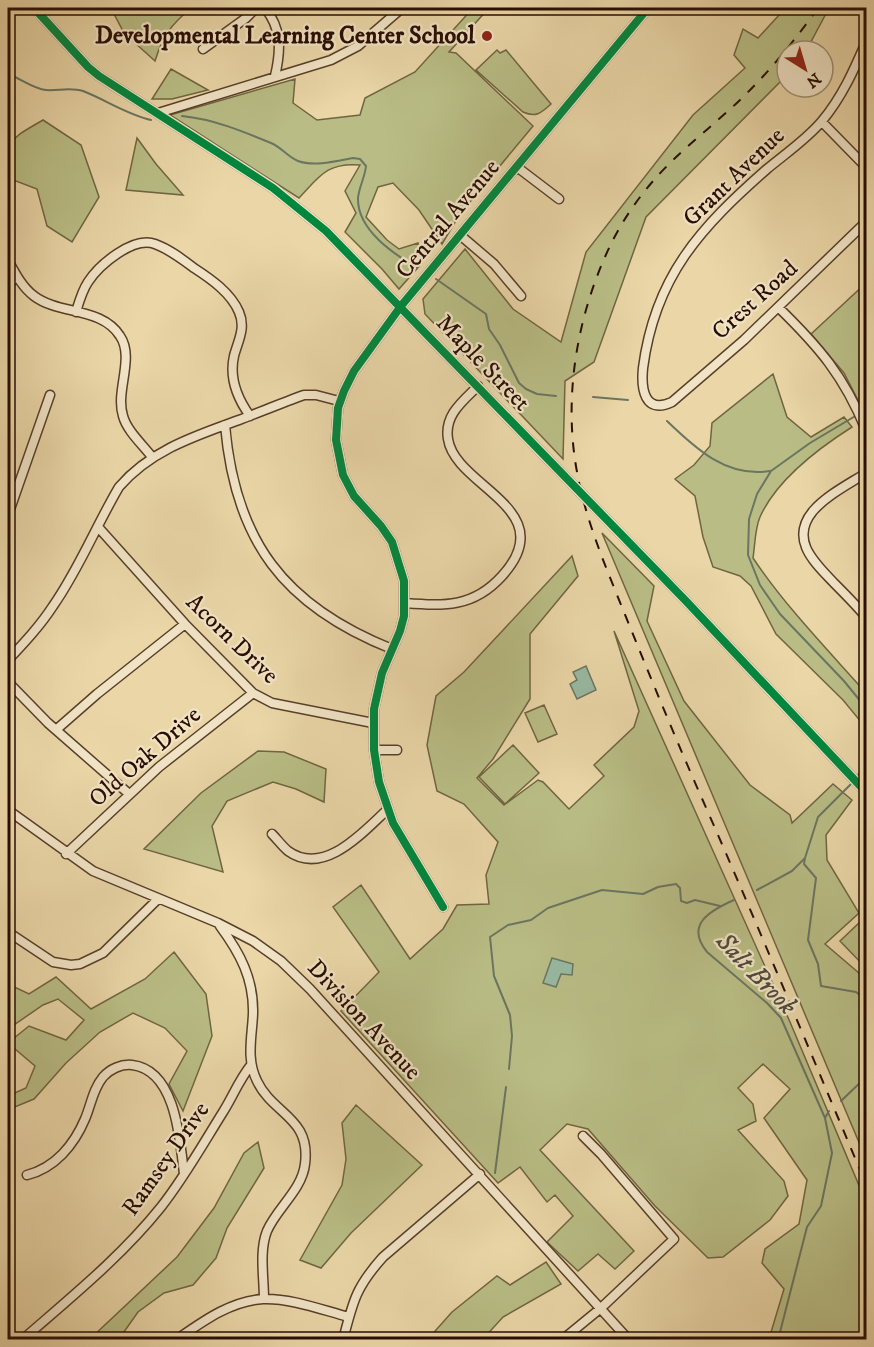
<svg xmlns="http://www.w3.org/2000/svg" width="874" height="1347" viewBox="0 0 874 1347" font-family="'IM FELL DW Pica',serif">
<style>
.green{fill:#b9bd85;stroke:#706542;stroke-width:1.5}
.water{fill:#98baa3;stroke:#6b7562;stroke-width:1.5}
.lines{fill:none;stroke-linecap:round;stroke-linejoin:round}
.stream{stroke:#6b7562;stroke-width:2}
.minor-casing{stroke:#583f2a;stroke-width:11}
.minor{stroke:#f1e4c6;stroke-width:8}
.rail{stroke:#280d00;stroke-width:2;stroke-dasharray:10 10;stroke-linecap:butt}
.cycleway-casing{stroke:#f1e4c6;stroke-width:11}
.cycleway{stroke:#00873e;stroke-width:8}
.poi-dot{fill:#8f2418;stroke:#f1e4c6;stroke-width:2}
.labels{text-anchor:middle;dominant-baseline:central;stroke-width:4.5;stroke-linejoin:round;paint-order:stroke}
.poi-label{font-size:24px;font-weight:bold;fill:#280d00;stroke:#f1e4c6;text-anchor:end}
.street-label{font-size:24px;fill:#280d00;stroke:#f1e4c6}
.water-label{font-size:26px;font-style:italic;fill:#4f4a39;stroke:#f1e4c6}
</style>
<rect width="100%" height="100%" fill="#ead6a7"/>
<filter id="stains"><feTurbulence type="fractalNoise" baseFrequency=".00333" numOctaves="4"/><feColorMatrix values="0 0 0 0 .2 0 0 0 0 .09 0 0 0 0 .02 0 0 0 .5 -.17"/></filter>
<radialGradient id="worn" r=".72"><stop offset=".6" stop-color="#630" stop-opacity="0"/><stop offset="1" stop-color="#630" stop-opacity=".3"/></radialGradient>
<path class="green" d="M111,8H191C171,25 163,35 155,61L124,33Z
M473,8H489L449,52L456,53L533,126L460,214L442,244L419,210L393,183L378,187L366,217L387,240L399,249L418,243L422,263L399,289L382,269L345,232L356,213L345,191L360,165C327,162 319,177 299,198L170,115L295,79L293,103L317,120L360,115L365,98L415,72Z
M776,8H829L806,51H787V75L646,217L594,362L565,381L563,459L425,314L423,299L465,249L513,309L561,342L586,252L693,115L745,68L734,55L743,29L758,38L780,14Z
M497,50L500,53L506,50L551,104C541,113 536,118 523,112L476,70Z
M171,69L208,90L172,99H152Z
M43,120L81,145L99,197L72,242L47,226L37,189L8,178C7,138 9,140 43,120Z
M137,138L156,164L183,195L126,190Z
M866,283V416L844,373L811,334Z
M773,374L787,417L811,437L844,417L852,427C819,448 776,481 760,517C755,528 755,545 753,558C786,607 827,649 866,693V728L843,700L776,634L751,586L740,576L713,567L703,537L695,496L675,479L694,465L710,446L712,423Z
M602,533L654,586L647,621L684,701L750,785L790,815L792,823L833,784L852,800L826,835L827,860L859,913L825,944L866,979V1159Z
M572,556L578,576L530,634V699L493,759L477,778L504,805L538,780L543,782L569,809L604,776L594,765L634,727L639,711L614,631L790,1022L866,1202V1328L851,1339H769L784,1289L762,1263L765,1249L799,1224L807,1180L764,1118L790,1089L763,1064L738,1088L753,1104L756,1121L738,1130L784,1181L788,1196L770,1220L723,1257L708,1258L655,1206L588,1129L567,1124L540,1150L634,1251L615,1269L598,1254L578,1271L547,1242L573,1216L555,1195L547,1202L520,1167L498,1183L341,1011L379,972L333,907L361,885L410,959L443,929L457,905L489,904L486,875L498,842L464,804L437,791L427,745L436,696L464,672Z
M544,705L557,734L538,742L525,713Z
M513,745L539,773L505,804L479,777Z
M258,751L284,752L326,769L324,802L296,789L273,782L227,801L212,826L223,872L144,849L201,793Z
M866,921V968L840,941L859,923Z
M174,952L206,994L212,1036L183,1111L169,1084L187,1051L165,1028L133,1013L100,1032L66,1063L34,1099L12,1108L8,1115V1096L26,1088L35,1066L8,1043L29,1026L66,1040L84,1020L58,999L43,1005L8,1029V984L29,994L56,977L91,1009L145,979Z
M356,1105L422,1165L351,1233L321,1268L300,1260L342,1185L346,1159L342,1123Z
M258,1142L264,1168L227,1228L216,1258L193,1285L164,1293L138,1312L119,1339H90L177,1257L214,1208L244,1153Z
M546,1262L561,1284L503,1317L483,1339H428L452,1312L497,1276L510,1285Z"/>
<path class="water" d="M586,666L596,690L577,699L570,684L577,680L573,672Z
M552,958L573,964L572,975L561,974L556,987L543,983Z"/>
<g class="lines">
<path class="stream" d="M8,74C20,78 33,89 46,90C58,91 70,87 83,91C106,100 126,114 151,120
M182,116C213,119 242,131 271,143C281,147 288,157 298,161C314,167 337,161 353,158L360,159L366,166C365,177 359,187 358,198C357,230 394,254 417,268
M436,279L486,314L489,329L500,345L519,383L526,389L537,394L556,396
M593,397L628,400
M857,415L810,443L771,471L757,494L749,519L748,555L760,585L780,614L844,681L866,708
M667,421C696,449 727,478 770,471
M856,778L866,763
M805,858L804,864L816,878L808,940L818,964L821,986L856,992L866,1000
M757,890L792,871L805,858L818,817L853,782
M734,900C709,911 685,925 707,952L767,1003L781,1018L825,1118L832,1153L821,1206L807,1227L778,1340
M509,1069L512,1036L510,1015L494,976L490,937L508,925L531,920L548,908L602,890L643,894L658,887L676,884L680,888L681,901L687,903L695,900L720,906
M841,1101L866,1077
M825,1118L829,1111
M495,1173L506,1087"/>
<g class="minor-casing">
<path id="minor" d="M34,8L88,67L99,76L273,188L326,231L685,600L866,792
M265,8C282,29 281,50 275,76
M866,42C854,70 842,97 822,121C807,139 785,154 767,169C701,227 655,276 643,368C641,388 644,415 672,402L744,340L866,222
M203,49L246,18L256,8
M158,113L331,60L358,46L402,8
M822,122L866,167
M517,167L559,199
M460,235L494,264L521,296
M8,260C15,273 22,287 34,296C59,315 102,307 120,336C135,358 115,391 123,416C127,431 143,445 152,457
M8,285L17,276
M778,307C819,347 844,376 866,430
M76,312C79,302 82,291 88,282C99,265 133,236 155,244C169,249 182,259 194,268C211,279 231,293 239,312C246,328 238,341 234,356C229,378 237,398 250,416
M225,425C235,541 284,606 392,649
M866,473C849,484 827,495 813,511C789,540 815,563 834,583C845,594 856,605 866,617
M8,515L50,395
M98,527L185,624L253,693L272,703L373,723
M405,603C444,606 473,608 502,576C563,509 455,487 448,439C444,415 463,401 478,386
M8,660C24,643 40,626 53,606C79,569 96,526 119,487C151,450 195,436 239,420C260,412 282,403 304,395H316L339,401
M8,682L48,723L128,793
M57,729L97,694L185,624
M374,750H397
M8,810L93,871L218,923L253,941L281,961L310,989L629,1340
M272,834C277,839 282,846 288,851C324,877 363,832 387,810
M66,854L159,767L253,693
M443,907L393,823L379,782L374,750V709L382,673L400,631L404,616V581L392,542L381,526L354,496L343,475L336,440L338,408L344,391L354,371L401,306L648,8
M220,926C240,953 254,979 253,1014C252,1037 246,1059 257,1081C273,1115 311,1117 305,1164C302,1190 277,1208 267,1231C259,1251 264,1278 264,1299
M8,932L53,962L71,965L80,964L103,953L158,899
M27,1175C55,1168 74,1145 85,1119C91,1105 93,1089 103,1077C110,1069 121,1064 132,1065C176,1070 180,1140 184,1174
M8,1329L12,1340
M22,1340C70,1298 121,1257 161,1207C184,1178 203,1144 223,1112C233,1096 239,1080 251,1065
M176,1340C202,1322 230,1301 263,1299C291,1298 322,1310 349,1317
M343,1340C353,1301 356,1287 383,1257L480,1174
M562,1340L601,1308L674,1239L601,1154L583,1136"/>
</g>
<use href="#minor" class="minor"/>
<path class="rail" d="M818,8C795,40 770,71 741,99C714,125 678,152 654,180C637,199 621,223 610,246C577,315 563,397 577,472C586,522 607,570 626,617C650,676 674,735 700,794C757,923 811,1054 866,1184"/>
<g class="cycleway-casing">
<path id="cycleway" d="M34,8L88,67L99,76L273,188L326,231L685,600L866,792
M443,907L393,823L379,782L374,750V709L382,673L400,631L404,616V581L392,542L381,526L354,496L343,475L336,440L338,408L344,391L354,371L401,306L648,8"/>
</g>
<use href="#cycleway" class="cycleway"/>
</g>
<circle class="poi-dot" cx="487" cy="36" r="6"/>
<g class="labels">
<g class="poi-label">
<text x="475" y="36">Developmental Learning Center School</text>
</g>
<g class="street-label">
<text transform="translate(734 177) rotate(-44)">Grant Avenue</text>
<text transform="translate(448 219) rotate(-50)">Central Avenue</text>
<text transform="translate(755 300) rotate(-42)">Crest Road</text>
<text transform="translate(483 363) rotate(46)">Maple Street</text>
<text transform="translate(232 639) rotate(44)">Acorn Drive</text>
<text transform="translate(145 757) rotate(-41)">Old Oak Drive</text>
<text transform="translate(364 1020) rotate(47)">Division Avenue</text>
<text transform="translate(166 1159) rotate(-55)">Ramsey Drive</text>
</g>
<g class="water-label">
<text transform="translate(756 974) rotate(46)">Salt Brook</text>
</g>
</g>
<rect width="874" height="1347" fill="none" stroke="#ead6a7" stroke-width="30"/>
<rect x="9" y="9" width="856" height="1329" fill="none" stroke="#280d00" stroke-width="3"/>
<rect x="15" y="15" width="844" height="1317" fill="none" stroke="#280d00" stroke-width="1.5"/>
<g transform="translate(805 69) rotate(143)"><circle r="28" fill="#f1e4c6" stroke="#a18e77" stroke-width="1.5"/>
<path d="M0-4.5L10 22L0 15L-10 22Z" fill="#8f2418"/>
<text y="-9" font-size="16" font-weight="bold" text-anchor="middle" fill="#280d00">N</text>
</g>
<rect width="100%" height="100%" filter="url(#stains)"/>
<rect width="100%" height="100%" fill="url(#worn)"/>
</svg>
